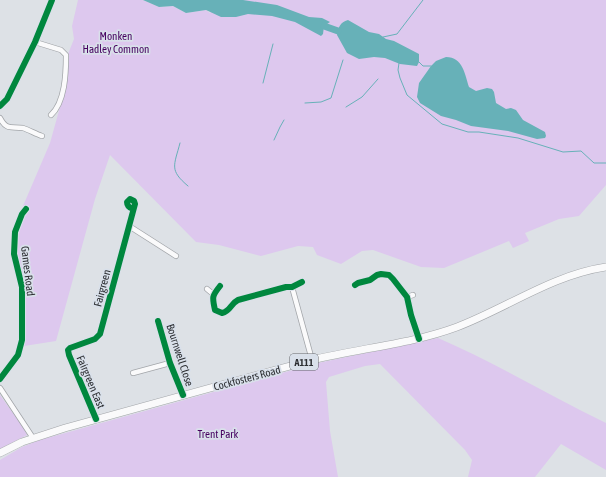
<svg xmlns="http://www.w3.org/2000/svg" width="606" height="477" viewBox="0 0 606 477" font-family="'Asap Condensed',sans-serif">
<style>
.green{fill:#ddc8ee}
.water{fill:#67b1b8}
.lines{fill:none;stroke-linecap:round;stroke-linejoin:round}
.stream{stroke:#67b1b8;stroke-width:1}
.river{stroke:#67b1b8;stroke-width:7}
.minor-casing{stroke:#a2a5a9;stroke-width:6}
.primary-casing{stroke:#a2a5a9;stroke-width:8}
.minor{stroke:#fafafb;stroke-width:4.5}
.primary{stroke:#fafafb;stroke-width:7}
.cycleway-casing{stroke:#d9e0ea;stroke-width:8}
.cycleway{stroke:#00873e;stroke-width:6}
.labels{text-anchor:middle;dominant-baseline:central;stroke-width:3.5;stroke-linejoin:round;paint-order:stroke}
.shield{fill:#d9e0ea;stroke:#606369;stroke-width:1}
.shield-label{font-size:10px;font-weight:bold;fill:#2c2e32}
.park-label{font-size:11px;fill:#45005f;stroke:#d9e0ea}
.street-label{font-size:11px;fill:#2c2e32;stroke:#d9e0ea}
</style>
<rect width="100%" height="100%" fill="#dde1e6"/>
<path class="green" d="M78,0H143L159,7L173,6L186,13L206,10L210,13L217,0H606V185L579,216L559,219L525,233L529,241L513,248L509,241L444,268L421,267L373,250L362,251L341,264L317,255L313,247L298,246L261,256L219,245L196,242L110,155L95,199L56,341L24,346L23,287L15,253L16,232L28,209L23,206L50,143L65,89L68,54L74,39L72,26Z
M438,338C496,363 550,396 606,423V470L561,444L535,477H468L472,460L465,450L380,364L365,366L329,377L326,382L330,431L338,477H0V460L22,447L40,440L318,363Z
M0,395L25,430L27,435L0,449Z"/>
<path class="water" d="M143,0H243L277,5L309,17L322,18L330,22L324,26L323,34L321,36L295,22L272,16L248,14L236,17H221L206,10L186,13L173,6L159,7Z
M348,20L369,32L379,34L386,39L394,41L419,54V62L417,66L400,64L385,58L374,57L359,59L347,53L337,35C338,28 340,22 348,20Z
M446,57C463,57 465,75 469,87L476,91L487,88L492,89L494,92L496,103L506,109L511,108L516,110L523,120L545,132L546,136L545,138L537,139L508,131L471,126L456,120L441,116L420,103L417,97L419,83L431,66L436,61Z"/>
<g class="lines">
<path class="stream" d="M383,37L397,34L423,0
M419,62L423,66H431
M399,63L398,70L400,78L407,95L442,124L468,132H479L518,138L563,152L581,151L594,163H606
M263,83L273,44
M305,103L321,102L331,98L343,60
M346,107L362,97L378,79
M274,140L280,127L284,120
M180,143C174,166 169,170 188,186"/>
<path class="river" d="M324,26L338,31"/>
<g class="minor-casing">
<path id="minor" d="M35,42L61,50L66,55C66,74 65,102 51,115
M0,106L7,99L35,42L52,0
M0,118C7,131 11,126 23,128C29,130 36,134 42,136
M129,226L176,256
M355,285L358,283L370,280L377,275L381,274L389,275L393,279L407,297L411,315L419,339
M220,286C212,296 212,297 215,310L222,313C231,311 230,304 238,300L286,287H292L302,282
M292,287L312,360
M207,289L213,294
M407,297L413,295
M158,321L170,363L183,395
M133,373L170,363
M0,379L18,355L22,340V287L14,254L15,232L22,214L26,209
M0,388L33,438
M96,419L69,355L68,350L70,348L95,339L100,334L135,204L134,201L130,199L127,202C127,206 130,208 133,209"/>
</g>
<g class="primary-casing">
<path id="primary" d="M0,453L22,442L65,428L312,360C361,348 411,344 457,327C507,308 552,275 606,267"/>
</g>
<use href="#minor" class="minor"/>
<use href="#primary" class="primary"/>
<g class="cycleway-casing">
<path id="cycleway" d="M0,106L7,99L35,42L52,0
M355,285L358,283L370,280L377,275L381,274L389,275L393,279L407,297L411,315L419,339
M220,286C212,296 212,297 215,310L222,313C231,311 230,304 238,300L286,287H292L302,282
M158,321L170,363L183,395
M0,379L18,355L22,340V287L14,254L15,232L22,214L26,209
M96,419L69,355L68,350L70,348L95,339L100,334L135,204L134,201L130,199L127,202C127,206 130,208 133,209"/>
</g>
<use href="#cycleway" class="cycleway"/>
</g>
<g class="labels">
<rect class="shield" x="290" y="354" width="28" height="16" rx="3"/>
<g class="shield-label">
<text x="304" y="362">A111</text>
</g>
<g class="park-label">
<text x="116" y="36">Monken<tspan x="116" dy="13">Hadley Common</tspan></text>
<text x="218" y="434">Trent Park</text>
</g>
<g class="street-label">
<text transform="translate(28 271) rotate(83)">Games Road</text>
<text transform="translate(102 288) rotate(-75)">Fairgreen</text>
<text transform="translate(180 355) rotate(72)">Bournwell Close</text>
<text transform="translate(247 378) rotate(-15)">Cockfosters Road</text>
<text transform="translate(91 382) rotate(67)">Fairgreen East</text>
</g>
</g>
</svg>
